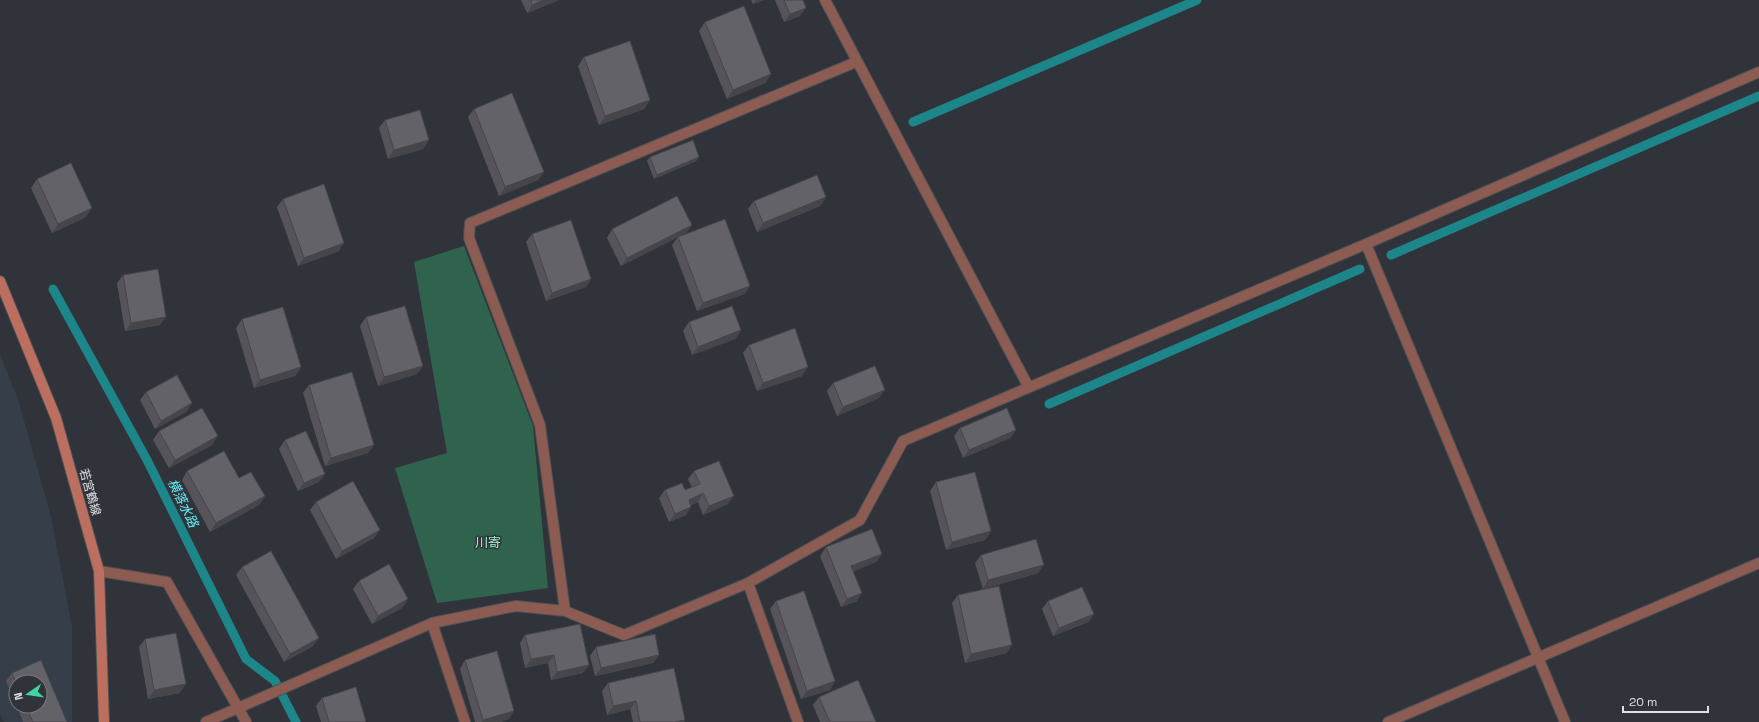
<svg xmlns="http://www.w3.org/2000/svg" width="1759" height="722" viewBox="0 0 1759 722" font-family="'Space Grotesk','Noto Sans JP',sans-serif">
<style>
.built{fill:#363f49;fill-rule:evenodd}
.green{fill:#30634e}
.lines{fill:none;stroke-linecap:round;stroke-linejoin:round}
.stream{stroke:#1d868a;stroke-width:9}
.minor-casing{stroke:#4c5055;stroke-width:12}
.tertiary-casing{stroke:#4c5055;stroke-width:12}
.secondary-casing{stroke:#4c5055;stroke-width:12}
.minor{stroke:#8c5b51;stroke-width:10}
.tertiary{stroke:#8c5b51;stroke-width:10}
.secondary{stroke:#bc6f5f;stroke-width:10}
.wall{fill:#56545a}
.shaded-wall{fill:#46454a}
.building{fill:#646269;stroke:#46454a}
.labels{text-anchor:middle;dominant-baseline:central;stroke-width:3;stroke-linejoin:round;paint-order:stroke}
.street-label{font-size:12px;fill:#dee1e4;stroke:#30343a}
.water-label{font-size:13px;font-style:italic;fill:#60ebf1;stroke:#30343a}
.neighbourhood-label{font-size:13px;fill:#9ff7d2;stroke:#30343a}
</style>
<rect width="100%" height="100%" fill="#30343a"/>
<path class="built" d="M0,355L18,399L51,517L72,627V722H4L0,713ZM16,682H40V706H16Z"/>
<path class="green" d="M464,246L533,426L548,588L437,603L395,468L447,453L414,262Z"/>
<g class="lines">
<path class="stream" d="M913,122L1197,0
M1391,255L1759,96
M53,289L147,460L246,659L275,681L296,722
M1049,404L1360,269"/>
<g class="minor-casing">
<path id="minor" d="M825,0L1028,386
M1366,244L1565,722
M748,583L798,722
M565,611L540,425L469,238L470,223L856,62
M432,623L465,722
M206,722L432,623L516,606L565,611L624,635L748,583L860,520L903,441L1366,244L1759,72
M1388,722L1759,563"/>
</g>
<g class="tertiary-casing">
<path id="tertiary" d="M99,571L167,582L246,722"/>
</g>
<g class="secondary-casing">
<path id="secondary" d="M0,281L56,418L99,571L104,722"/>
</g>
<use href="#minor" class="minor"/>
<use href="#tertiary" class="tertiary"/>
<use href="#secondary" class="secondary"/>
</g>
<path class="wall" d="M521,0H559L527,13Z
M751,0H764L753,4Z
M775,0H803L800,16L784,22Z
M705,22L771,74L765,83L727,99L699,31Z
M584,57L650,100L644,109L599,125L578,66Z
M474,109L544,172L538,180L499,196L468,117Z
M385,120L429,140L423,149L388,159L379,128Z
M650,157H699L696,161L654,179L647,161Z
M37,179L86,217L52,233L31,188Z
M826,197L820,206L757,232L748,209L754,201Z
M283,199L339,251L298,266L277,207Z
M692,225L686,233L680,236L750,286L744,294L697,311L672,245L678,237L621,266L607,238L612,229Z
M532,234L591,279L586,287L546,301L526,242Z
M123,275L160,325L125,331L117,283Z
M366,317L423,366L417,374L378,386L360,326Z
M242,319L301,367L295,376L254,388L236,328Z
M689,322L741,330L735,339L692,355L683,331Z
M749,345L802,376L757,391L743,353Z
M833,383L879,398L837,416L827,391Z
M309,385L374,445L368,453L325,466L303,393Z
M146,392L192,403L186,412L155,429L140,400Z
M960,428L1016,430L1010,438L963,458L954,436Z
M159,431L212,445L169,468L153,440Z
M285,440L319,482L298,491L279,449Z
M187,471L239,478L265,496L259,505L210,532L182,480Z
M694,471L728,504L703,515L698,502L691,505L686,515L669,522L659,498L665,490H685L692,488L688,479Z
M936,482L991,531L985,540L946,550L930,491Z
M316,502L380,530L374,538L336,559L310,510Z
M826,547L882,554L876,562L854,571L857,601L841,607L820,556Z
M981,555L1038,573L983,589L975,563Z
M242,567L313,646L284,662L236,575Z
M359,581L402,608L372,624L353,589Z
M958,595L1007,653L965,663L952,603Z
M776,601L835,681L830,690L801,699L770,609Z
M1048,601L1094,614L1088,622L1053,636L1042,609Z
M525,635L583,673L551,680L548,663L525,668L520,643Z
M145,639L180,693L148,699L139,647Z
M596,647L659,655L653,663L595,676L590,656Z
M465,660L509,719L500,722H475L460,669Z
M12,673L67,722H23L17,706H40L16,682V705L6,681Z
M608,683L685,720L684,722H633L630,709L607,715L602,691Z
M819,697L876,722H820L813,705Z
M322,698L366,722H321L316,706Z"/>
<path class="shaded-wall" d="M544,0H559L527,13L532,5Z
M756,0H764L753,4Z
M806,8L800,16L784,22L790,14Z
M771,74L765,83L727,99L733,90Z
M650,100L644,109L599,125L605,116Z
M429,140L423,149L388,159L394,150Z
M699,157L696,161L654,179L657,175Z
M544,172L538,180L499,196L505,187Z
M826,197L820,206L757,232L763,223Z
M92,208L86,217L52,233L58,224Z
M692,225L686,233L621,266L627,258Z
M344,243L339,251L298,266L304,258Z
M591,279L586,287L546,301L552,293Z
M750,286L744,294L697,311L703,303Z
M166,317L160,325L125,331L131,323Z
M741,330L735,339L692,355L698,347Z
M423,366L417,374L378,386L384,377Z
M301,367L295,376L254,388L260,380Z
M808,367L802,376L757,391L763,383Z
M885,390L879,398L837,416L843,407Z
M192,403L186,412L155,429L161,421Z
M1016,430L1010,438L963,458L969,450Z
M218,436L212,445L169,468L175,460Z
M374,445L368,453L325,466L331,458Z
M325,474L319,482L298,491L304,483Z
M703,493L698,502L683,508L689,500Z
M265,496L259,505L210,532L216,523Z
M734,496L728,504L703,515L709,506Z
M691,507L686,515L669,522L675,514Z
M380,530L374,538L336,559L342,551Z
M991,531L985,540L946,550L952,542Z
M882,554L876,562L846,575L851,566Z
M1044,565L1038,573L983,589L988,580Z
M862,593L857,601L841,607L847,599Z
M408,599L402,608L372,624L378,616Z
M1094,614L1088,622L1053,636L1059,628Z
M319,638L313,646L284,662L290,654Z
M1012,645L1007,653L965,663L971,654Z
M554,655L548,663L525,668L531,659Z
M659,655L653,663L595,676L601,668Z
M589,665L583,673L551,680L557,672Z
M835,681L830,690L801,699L807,691Z
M186,684L180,693L148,699L154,690Z
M636,701L630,709L607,715L613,706Z
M514,711L509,719L500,722H482L483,720Z
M685,720L684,722H674Z"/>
<path class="building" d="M531,0H544L532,5Z
M784,0H803L806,8L790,14Z
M744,6L771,74L733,90L705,22Z
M630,41L650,100L605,116L584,57Z
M512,93L544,172L505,187L474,109Z
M420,110L429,140L394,150L385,120Z
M693,140L699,157L657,175L650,157Z
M71,163L92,208L58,224L37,179Z
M817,175L826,197L763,223L754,201Z
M324,184L344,243L304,258L283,199Z
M677,196L692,225L627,258L612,229Z
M725,219L750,286L703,303L678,237Z
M571,220L591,279L552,293L532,234Z
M158,269L166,317L131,323L123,275Z
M405,306L423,366L384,377L366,317Z
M732,306L741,330L698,347L689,322Z
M283,307L301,367L260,380L242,319Z
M795,328L808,367L763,383L749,345Z
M875,366L885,390L843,407L833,383Z
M352,372L374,445L331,458L309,385Z
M177,375L192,403L161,421L146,392Z
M202,408L218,436L175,460L159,431Z
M1007,408L1016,430L969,450L960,428Z
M306,431L325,474L304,483L285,440Z
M224,451L239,478L251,472L265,496L216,523L187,471Z
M719,461L734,496L709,506L703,493L689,500L691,507L675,514L665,490L682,483L685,490L700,484L694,471Z
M975,472L991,531L952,542L936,482Z
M353,481L380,530L342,551L316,502Z
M872,529L882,554L851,566L862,593L847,599L826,547Z
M1036,539L1044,565L988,580L981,555Z
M271,551L319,638L290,654L242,567Z
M389,564L408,599L378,616L359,581Z
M999,586L1012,645L971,654L958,595Z
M1082,587L1094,614L1059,628L1048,601Z
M804,591L835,681L807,691L776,601Z
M580,624L589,665L557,672L554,655L531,659L525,635Z
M176,633L186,684L154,690L145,639Z
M655,634L659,655L601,668L596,647Z
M497,651L514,711L483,720L465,660Z
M41,660L67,722H33L26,706H40V682H16V683L12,673Z
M674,668L685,720L674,722H640L636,701L613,706L608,683Z
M858,680L876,722H830L819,697Z
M356,687L366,722H329L322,698Z"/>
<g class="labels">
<g class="street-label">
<text transform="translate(90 492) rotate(74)">若宮鶴線</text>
</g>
<g class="water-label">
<text transform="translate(183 503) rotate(64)">横落水路</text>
</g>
<g class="neighbourhood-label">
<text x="488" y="542">川寄</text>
</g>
</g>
<g transform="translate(28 694) rotate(257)"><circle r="19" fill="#30343a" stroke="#76797e"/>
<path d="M0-3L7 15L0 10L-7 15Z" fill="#3fd4a2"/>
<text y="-6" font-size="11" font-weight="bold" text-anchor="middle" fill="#dee1e4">N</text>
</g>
<path d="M1623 706v6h85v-6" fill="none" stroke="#dee1e4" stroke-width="2"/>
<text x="1629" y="706" font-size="12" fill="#dee1e4" stroke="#30343a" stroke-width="3" paint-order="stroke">20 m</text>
</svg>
